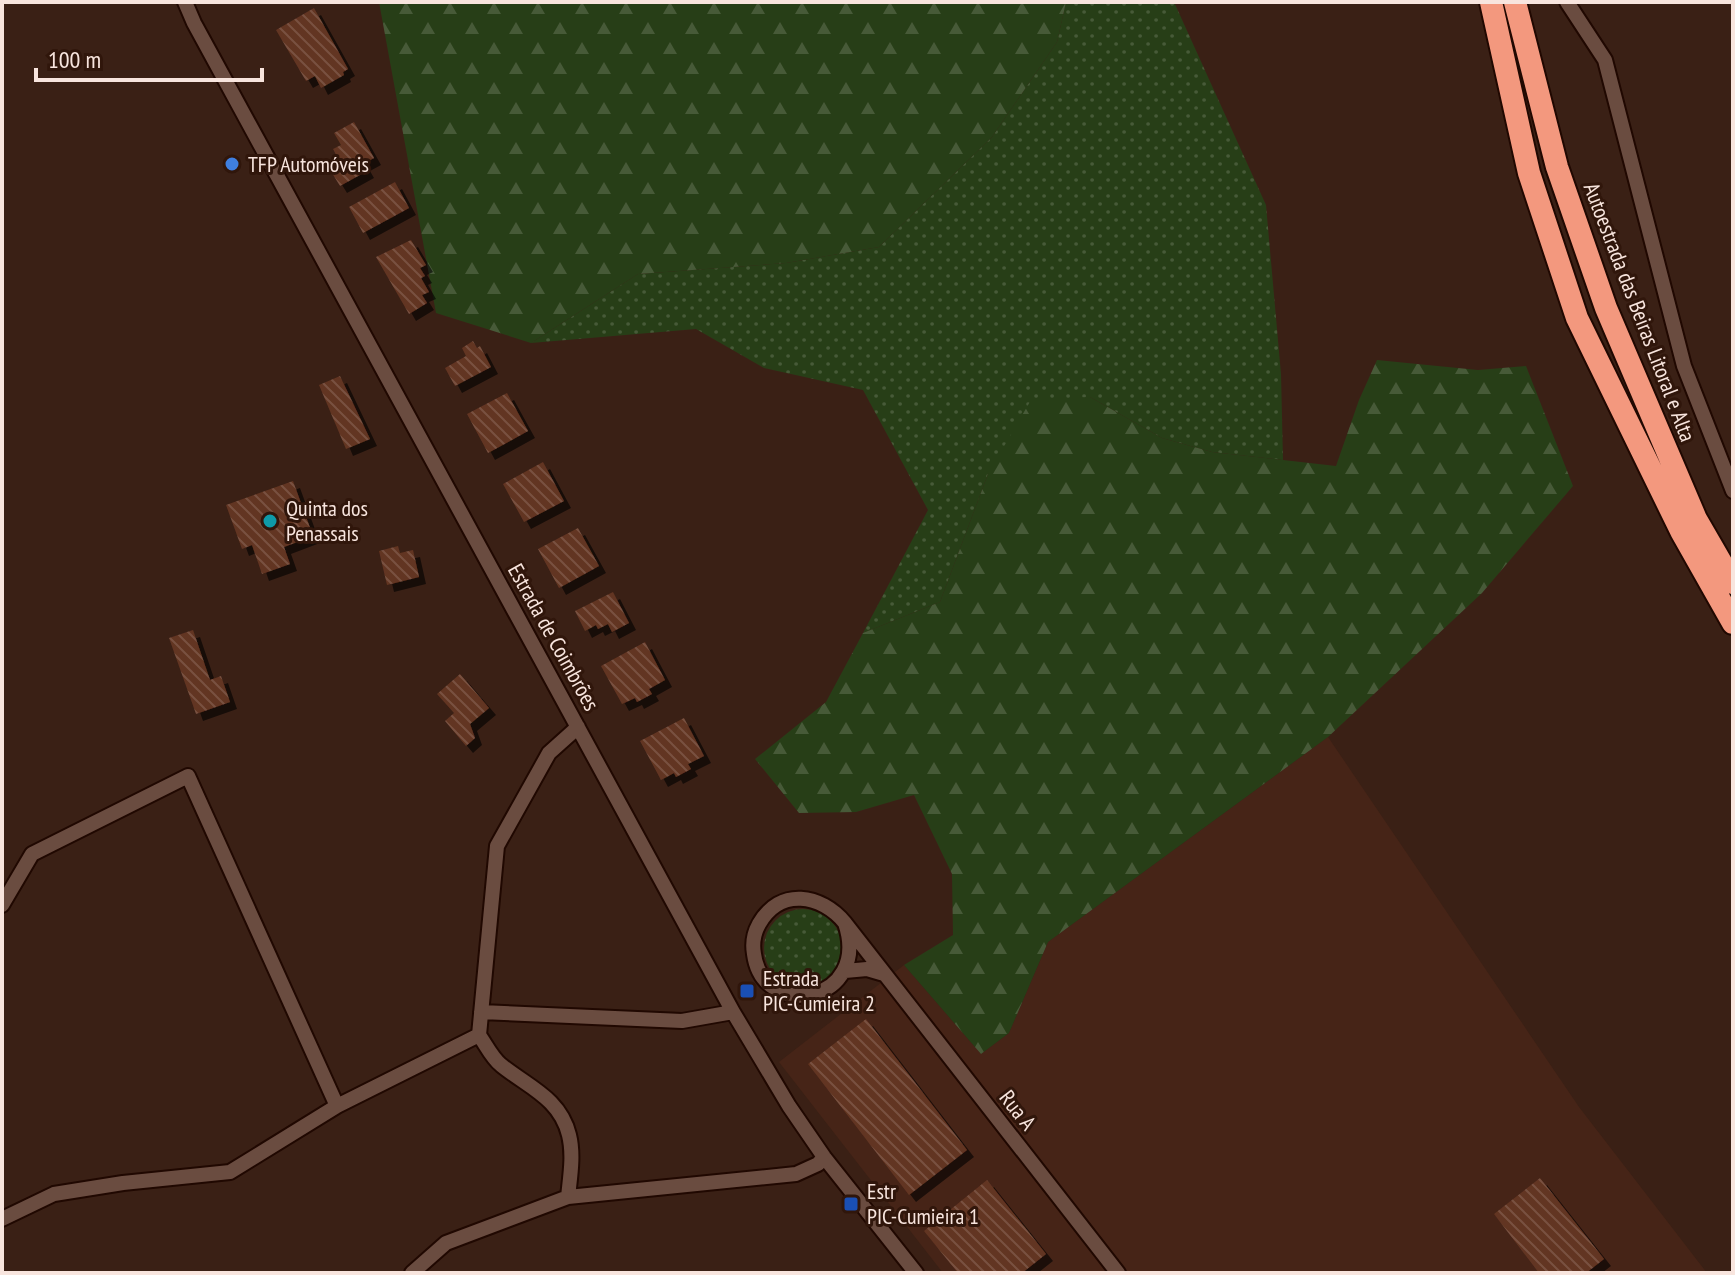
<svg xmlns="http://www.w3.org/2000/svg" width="1735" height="1275" viewBox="0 0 1735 1275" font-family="'PT Sans Narrow',sans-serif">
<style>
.built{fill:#462417}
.grass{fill:url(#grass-dots)}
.forest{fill:url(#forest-firs)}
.building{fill:url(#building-back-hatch);filter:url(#shadow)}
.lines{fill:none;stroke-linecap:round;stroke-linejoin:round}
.minor-casing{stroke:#200801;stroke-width:18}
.highway-casing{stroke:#200801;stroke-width:26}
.minor{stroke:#6a4c40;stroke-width:14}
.highway{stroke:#f3987e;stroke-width:22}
.shop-dot{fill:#3f7fe0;stroke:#30160b;stroke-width:3}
.culture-dot{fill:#0f9aa8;stroke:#30160b;stroke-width:3}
.transit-dot{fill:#1a4fb4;stroke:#30160b;stroke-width:3}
.labels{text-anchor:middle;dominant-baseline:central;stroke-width:6;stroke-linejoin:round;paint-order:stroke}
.poi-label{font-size:22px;fill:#f8e5de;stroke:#30160b;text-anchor:start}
.street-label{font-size:22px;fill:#f8e5de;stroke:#30160b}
</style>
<defs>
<pattern id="grass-dots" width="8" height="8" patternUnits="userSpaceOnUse" patternTransform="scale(2)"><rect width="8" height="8" fill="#273e17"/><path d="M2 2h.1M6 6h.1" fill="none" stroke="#475a38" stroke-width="1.8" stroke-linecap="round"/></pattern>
<pattern id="forest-firs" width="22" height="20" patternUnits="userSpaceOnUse" patternTransform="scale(2)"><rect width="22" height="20" fill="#273e17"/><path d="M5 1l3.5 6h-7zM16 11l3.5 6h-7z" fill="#475a38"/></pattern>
<pattern id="building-back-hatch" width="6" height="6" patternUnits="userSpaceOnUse" patternTransform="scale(2)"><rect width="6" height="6" fill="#623421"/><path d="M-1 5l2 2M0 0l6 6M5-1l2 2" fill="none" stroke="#795141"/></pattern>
<filter id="shadow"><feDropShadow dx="7" dy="7" stdDeviation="0" flood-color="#0009"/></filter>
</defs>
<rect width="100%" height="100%" fill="#3a2015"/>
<path class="built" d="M1328,737L1579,1107L1707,1273H943L779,1062L904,965L981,1054L1009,1033L1048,942Z"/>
<path class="grass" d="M1066,2H1174L1266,205L1281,374L1283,460L1212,452L1162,438L1090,397L988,474L940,602L863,633L928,510L863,390L764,368L696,329L531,343L638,274L786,263L879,247L992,137L1057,42Z
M764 948a39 39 0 1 1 78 0a39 39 0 1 1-78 0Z"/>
<path class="forest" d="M379,2H1066L1057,42L992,137L879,247L786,263L638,274L531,343L436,313Z
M1377,360L1478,370L1526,366L1573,486L1482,593L1328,737L1048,942L1009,1033L981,1054L904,965L953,935L952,874L914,795L856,812L799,813L755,759L826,702L863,633L940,602L988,474L1031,400L1090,397L1162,438L1212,452L1336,466L1359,400Z"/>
<path class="building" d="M314,8L348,69L343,72L344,75L321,88L315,76L306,81L276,30Z
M354,122L374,158L363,164L367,171L340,186L329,168L340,162L333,149L341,145L334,133Z
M395,182L409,208L363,233L349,207Z
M411,240L426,265L420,268L425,276L421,278L429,292L422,295L427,303L409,314L376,257Z
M473,341L477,348L480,346L491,367L455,386L445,368L466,356L462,348Z
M340,376L370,439L346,449L319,385Z
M507,393L528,431L488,453L467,414Z
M543,462L564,501L524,522L503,484Z
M293,481L313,536L284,547L290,564L262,574L252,545L242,549L226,505Z
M578,528L599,566L559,588L538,549Z
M398,546L400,553L413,550L419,577L387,585L379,551Z
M613,592L629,623L612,632L608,624L598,629L596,625L585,631L575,611Z
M193,630L210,680L221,676L230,702L196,714L169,638Z
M645,642L665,680L649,689L652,694L637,702L635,698L622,704L601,666Z
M460,674L489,708L470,724L475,738L466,746L445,721L454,713L437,694Z
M684,718L704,756L688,764L691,769L676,777L674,773L661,780L640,741Z
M866,1019L967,1150L909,1195L808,1064Z
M1540,1178L1604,1259L1586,1273H1539L1494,1214Z
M987,1180L1046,1254L1022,1273H958L924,1231Z"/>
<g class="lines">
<g class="minor-casing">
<path id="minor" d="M185,2L194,23L733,1012L789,1106L824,1157L916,1273
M1567,2L1605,60L1684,366L1733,491
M2,905L32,854L188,776L337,1106
M845,923C872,1003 763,1022 754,954C752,943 754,933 759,924C780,887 821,894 845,923L1118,1273
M845,971L867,969L884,974
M481,1012L682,1021L733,1012
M568,1197C570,1177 574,1155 569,1135C560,1098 528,1087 501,1065C492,1058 486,1045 479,1035L497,846L549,753L578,727
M2,1219L54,1194L123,1183L230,1172L337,1106L479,1035
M412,1273L446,1243L568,1197L796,1174L818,1164L824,1157"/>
</g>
<g class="highway-casing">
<path id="highway" d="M1491,2L1529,173L1577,318L1681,531L1733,623
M1515,2L1557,167L1606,308L1696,519L1733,583"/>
</g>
<use href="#minor" class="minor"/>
<use href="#highway" class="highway"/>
</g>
<circle class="shop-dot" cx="232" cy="164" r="8"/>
<circle class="culture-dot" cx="270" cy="521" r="8"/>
<g class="transit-dot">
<rect x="739" y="983" width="16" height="16" rx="4"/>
<rect x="843" y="1196" width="16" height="16" rx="4"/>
</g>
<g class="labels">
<g class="poi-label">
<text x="248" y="164">TFP Automóveis</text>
<text x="286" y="508">Quinta dos<tspan x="286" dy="25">Penassais</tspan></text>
<text x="763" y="978">Estrada<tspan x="763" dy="25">PIC-Cumieira 2</tspan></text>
<text x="867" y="1191">Estr<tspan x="867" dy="25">PIC-Cumieira 1</tspan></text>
</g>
<g class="street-label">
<text transform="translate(1640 312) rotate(69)">Autoestrada das Beiras Litoral e Alta</text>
<text transform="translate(554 637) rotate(61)">Estrada de Coimbrões</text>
<text transform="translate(1018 1110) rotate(52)">Rua A</text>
</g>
</g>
<rect width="1735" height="1275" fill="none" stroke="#f8e5de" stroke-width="8"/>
<path d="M36 68v12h226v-12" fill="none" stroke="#f8e5de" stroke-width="4"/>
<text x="48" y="68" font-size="24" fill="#f8e5de" stroke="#30160b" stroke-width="6" paint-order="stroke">100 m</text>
</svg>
